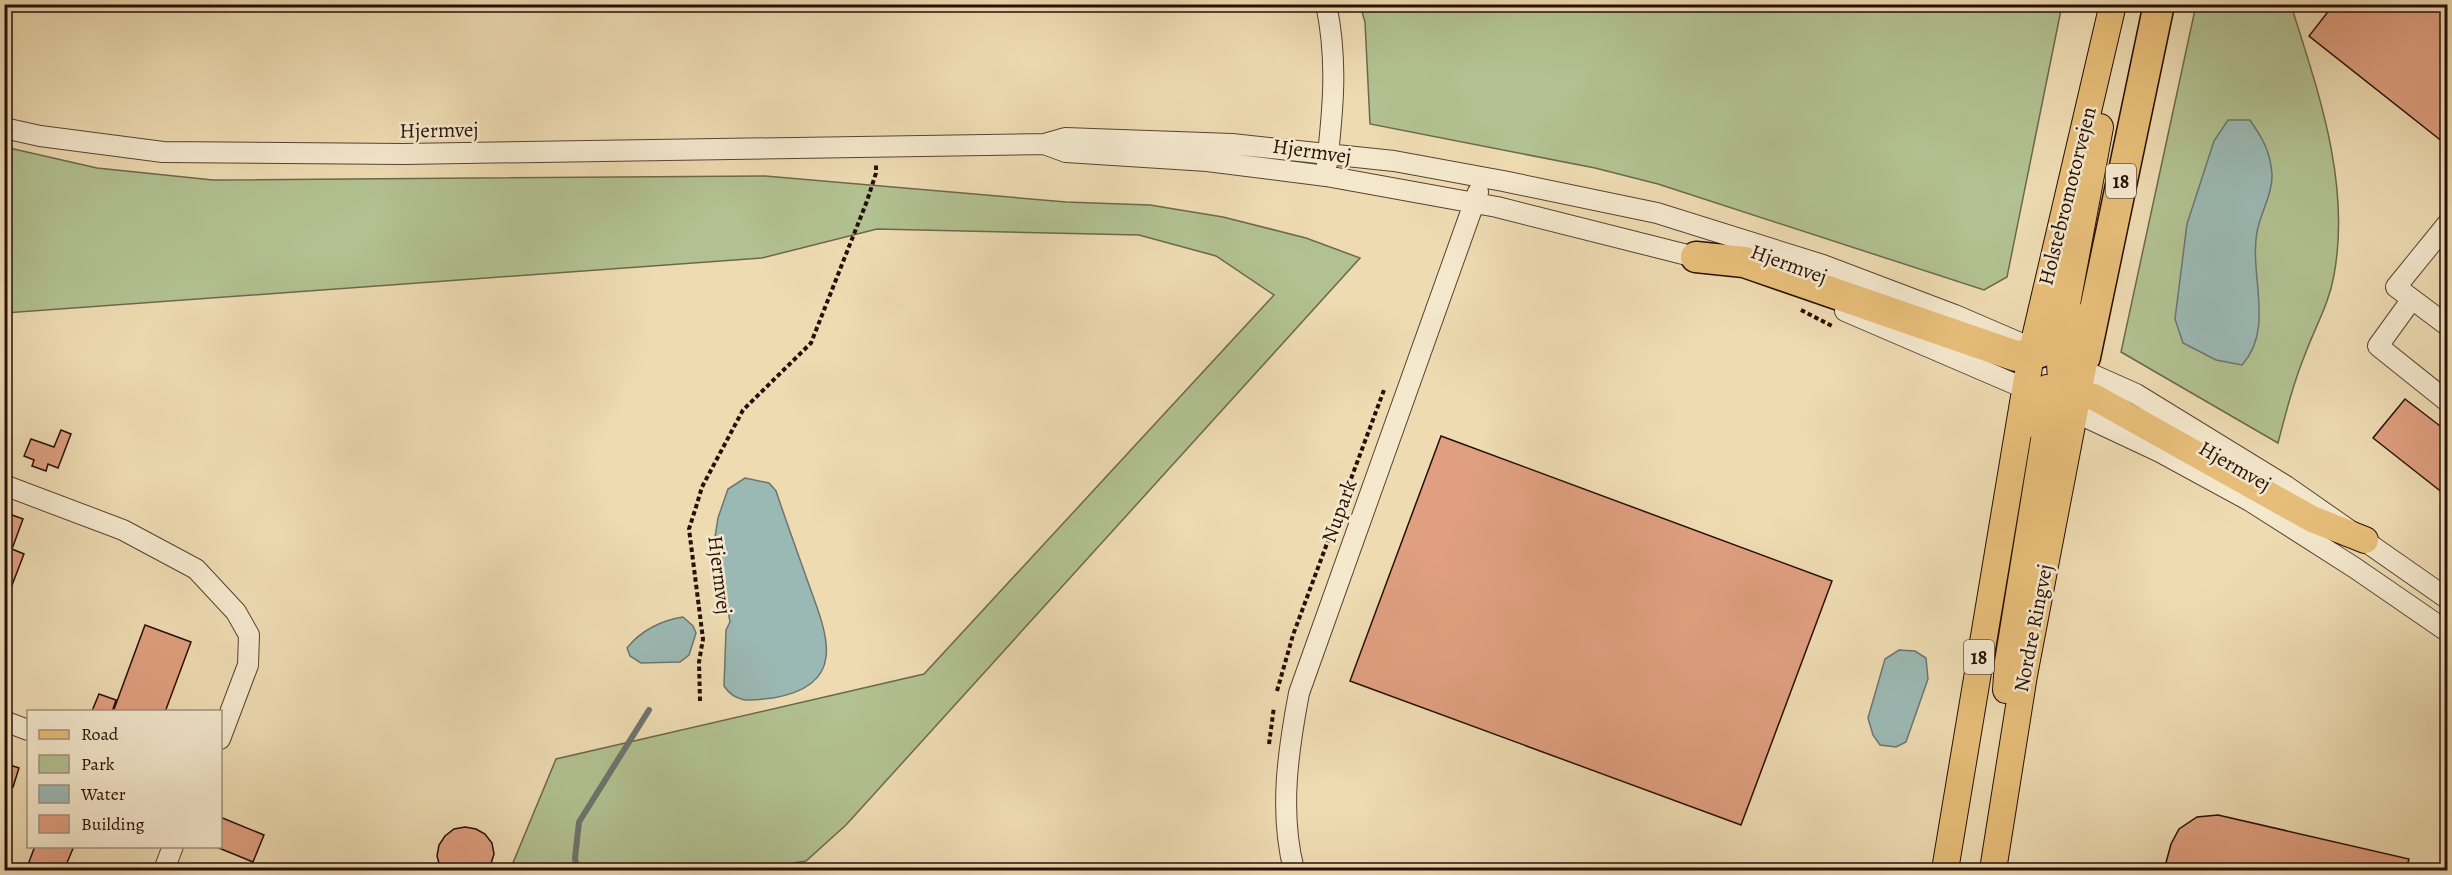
<svg xmlns="http://www.w3.org/2000/svg" width="2452" height="875" viewBox="0 0 2452 875" font-family="Alegreya,serif">
<style>
.green{fill:#b2c191;stroke:#6d684c;stroke-width:1.5}
.water{fill:#9bb9b4;stroke:#6d756e;stroke-width:1.5}
.lines{fill:none;stroke-linecap:round;stroke-linejoin:round}
.stream{stroke:#6d756e;stroke-width:6}
.building{fill:#df9f80;stroke:#280f06;stroke-width:1.5}
.minor-casing{stroke:#5a4231;stroke-width:22}
.major-casing{stroke:#280f06;stroke-width:28}
.highway-casing{stroke:#280f06;stroke-width:33}
.path{stroke:#280f06;stroke-width:4;stroke-dasharray:4.5 3;stroke-linecap:butt}
.minor{stroke:#f4e8cd;stroke-width:20}
.major{stroke:#e7be79;stroke-width:26}
.highway{stroke:#e7be79;stroke-width:30}
.labels{text-anchor:middle;dominant-baseline:central;stroke-width:5;stroke-linejoin:round;paint-order:stroke}
.shield{fill:#f4e8cd;stroke:#655042;stroke-width:1.5}
.shield-label{font-size:20px;font-weight:bold;fill:#280f06}
.street-label{font-size:21px;fill:#280f06;stroke:#f4e8cd}
</style>
<rect width="100%" height="100%" fill="#eedbb2"/>
<filter id="stains"><feTurbulence type="fractalNoise" baseFrequency=".00333" numOctaves="4"/><feColorMatrix values="0 0 0 0 .2 0 0 0 0 .09 0 0 0 0 .02 0 0 0 .5 -.17"/></filter>
<radialGradient id="worn" r=".72"><stop offset=".6" stop-color="#630" stop-opacity="0"/><stop offset="1" stop-color="#630" stop-opacity=".3"/></radialGradient>
<path class="green" d="M1360,5V4L2062,5L2007,277L1984,290L1658,184L1595,168L1370,124L1365,22Z
M2196,5H2291C2318,91 2351,183 2334,275C2329,304 2316,325 2306,352C2294,381 2286,412 2278,443L2121,352Z
M5,147L97,168L213,180L765,176L1066,202L1150,205L1223,217L1306,238L1360,258L846,825L806,861L749,870H510L556,759L924,674L1274,295L1216,256L1139,235L877,229L762,258L5,313Z"/>
<path class="water" d="M2228,120H2250C2263,139 2270,151 2272,174C2273,193 2260,214 2257,232C2249,275 2275,329 2242,365L2216,360L2183,343L2175,319L2187,224L2214,141Z
M745,478L769,483L776,491C786,521 797,551 808,582C815,603 829,634 826,657C823,684 796,694 773,698C753,700 737,705 724,686L726,630L730,622L715,537L718,518L728,489Z
M683,617L693,626L696,633L689,655L680,662L641,663L630,656L627,648C640,631 662,620 683,617Z
M1899,650L1915,651L1926,658L1928,679L1906,742L1896,747L1880,745L1873,735L1868,718L1885,659Z"/>
<g class="lines">
<path class="stream" d="M577,870L575,858L579,822L649,710"/>
</g>
<path class="building" d="M2334,4H2448V146L2309,36Z
M2405,399L2448,432V497L2373,438Z
M61,430L71,434L58,468L48,464L46,471L32,466L34,460L24,456L31,439L54,447Z
M1441,436L1832,581L1741,825L1350,681Z
M4,512L23,519L12,549L24,554L4,606Z
M145,625L191,642L165,712H113Z
M99,694L116,700L112,712L92,711Z
M4,763L19,768L13,787L4,784Z
M2218,815L2409,859L2406,870H2164L2171,844L2179,829L2197,817Z
M220,817L264,835L253,862L214,846H220Z
M465,827L476,829L485,834L492,843L494,854L489,870H442L440,867L437,856L439,845L445,836L454,829Z
M35,846H74L64,870H26Z"/>
<g class="lines">
<g class="minor-casing">
<path id="minor" d="M1326,4C1338,60 1333,109 1327,164
M4,128L40,136L163,152L404,154L1044,144L1065,138L1232,144L1394,161L1503,181L1657,213L1823,265L1955,315L2027,346
M1044,144L1066,152L1207,161L1326,176L1497,207L1707,260
M2448,223L2396,287L2448,326
M2412,299L2378,346L2448,402
M1845,311L2038,394
M2071,365L2136,394L2286,486L2448,599
M2064,407L2160,452L2250,501L2355,568L2448,632
M4,485L123,530L196,569L236,612L249,635L248,665L220,739
M4,721L28,730
M164,870L173,846
M1294,870C1279,812 1288,751 1299,693L1478,192"/>
</g>
<g class="major-casing">
<path id="major" d="M2074,411L2061,381L2059,346L2100,127
M2020,430C2033,399 2063,390 2094,397L2312,519L2365,540
M2006,690L2008,662L2048,415L2047,388
M1945,870L2031,355L2113,4
M1993,870L2024,675L2085,357"/>
</g>
<g class="highway-casing">
<path id="highway" d="M1696,257L1744,262L2016,356C2051,354 2075,340 2094,311
M2085,357L2159,4"/>
</g>
<path class="path" d="M1801,310L1832,326
M1277,691L1293,635L1384,390
M700,701L699,662L703,639L689,529L696,507L702,487L743,410L811,343L867,201L876,173V165
M1269,744L1274,707"/>
<use href="#minor" class="minor"/>
<use href="#major" class="major"/>
<use href="#highway" class="highway"/>
</g>
<g class="labels">
<g class="shield">
<rect x="2106" y="164" width="30" height="34" rx="4.5"/>
<rect x="1964" y="640" width="30" height="34" rx="4.5"/>
</g>
<g class="shield-label">
<text x="2121" y="181">18</text>
<text x="1979" y="657">18</text>
</g>
<g class="street-label">
<text transform="translate(439 130) rotate(-1)">Hjermvej</text>
<text transform="translate(1312 151) rotate(8)">Hjermvej</text>
<text transform="translate(2067 196) rotate(-76)">Holstebromotorvejen</text>
<text transform="translate(1789 264) rotate(20)">Hjermvej</text>
<text transform="translate(2235 466) rotate(30)">Hjermvej</text>
<text transform="translate(1339 511) rotate(-70)">Nupark</text>
<text transform="translate(720 575) rotate(83)">Hjermvej</text>
<text transform="translate(2033 628) rotate(-79)">Nordre Ringvej</text>
</g>
</g>
<rect width="2452" height="875" fill="none" stroke="#eedbb2" stroke-width="24"/>
<rect x="6" y="6" width="2440" height="863" fill="none" stroke="#280f06" stroke-width="3"/>
<rect x="12" y="12" width="2428" height="851" fill="none" stroke="#280f06" stroke-width="1.5"/>
<rect x="27" y="710" width="195" height="138" fill="#f4e8cd" stroke="#a2917d" stroke-width="1.5"/>
<rect x="39" y="730" width="30" height="9" fill="#e7be79" stroke="#a2917d" stroke-width="1.5"/>
<text x="81" y="740" font-size="18" fill="#280f06">Road</text>
<rect x="39" y="755" width="30" height="18" fill="#b2c191" stroke="#a2917d" stroke-width="1.5"/>
<text x="81" y="770" font-size="18" fill="#280f06">Park</text>
<rect x="39" y="785" width="30" height="18" fill="#9bb9b4" stroke="#a2917d" stroke-width="1.5"/>
<text x="81" y="800" font-size="18" fill="#280f06">Water</text>
<rect x="39" y="815" width="30" height="18" fill="#df9f80" stroke="#a2917d" stroke-width="1.5"/>
<text x="81" y="830" font-size="18" fill="#280f06">Building</text>
<rect width="100%" height="100%" filter="url(#stains)"/>
<rect width="100%" height="100%" fill="url(#worn)"/>
</svg>
